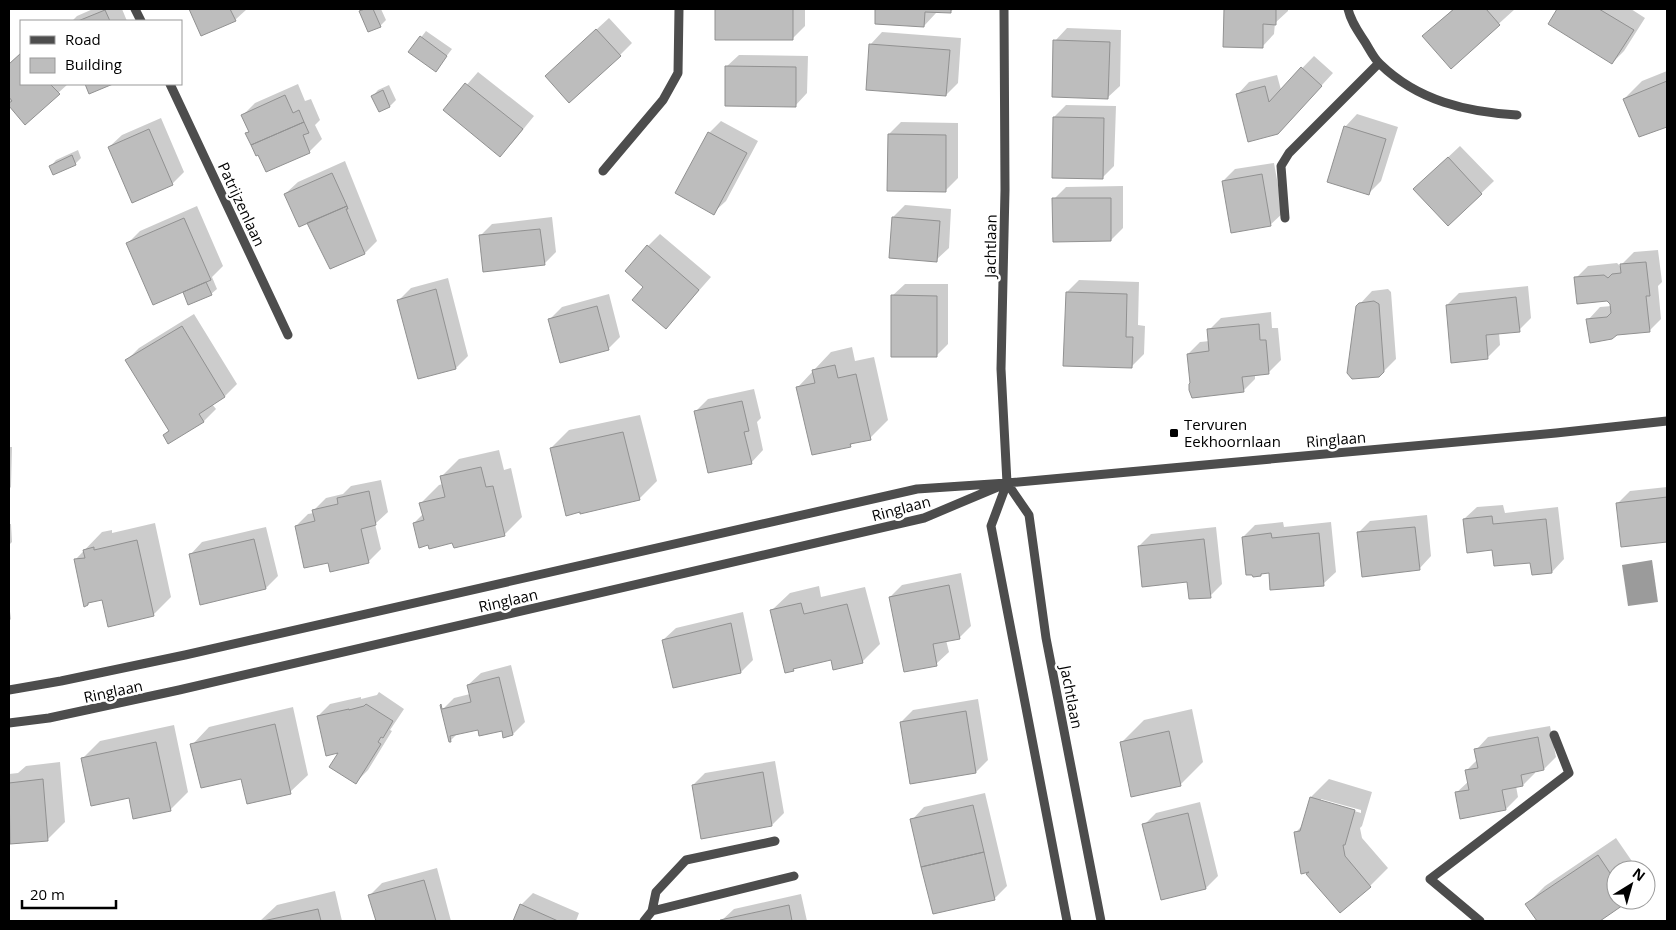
<svg xmlns="http://www.w3.org/2000/svg" width="1676" height="930" viewBox="0 0 1676 930" font-family="'Open Sans',sans-serif">
<style>
.water{fill:#9b9b9b}
.shadow{fill:#0003;fill-rule:evenodd}
.building{fill:#bdbdbd;stroke:#919191}
.lines{fill:none;stroke-linecap:round;stroke-linejoin:round}
.minor{stroke:#4d4d4d;stroke-width:9}
.poi-dot{fill:#000;stroke:#fff;stroke-width:2}
.labels{text-anchor:middle;dominant-baseline:central;stroke-width:5;stroke-linejoin:round;paint-order:stroke}
.street-label{font-size:15px;fill:#000;stroke:#fff}
.poi-label{font-size:15px;fill:#000;stroke:#fff;text-anchor:start}
</style>
<rect width="100%" height="100%" fill="#fff"/>
<path class="water" d="M1652,560L1658,602L1628,606L1622,565Z"/>
<path class="shadow" d="M93,9H122L127,21H72L77,16Z
M191,9H247L235,20L202,34Z
M364,9H381L386,20L380,26L361,12Z
M716,9H805V26L793,38L716,39Z
M877,9H954L950,12L936,11V13L924,26L876,23Z
M1225,9H1288V11L1275,23L1274,34L1262,47L1224,46Z
M1453,9H1515L1451,67L1424,36Z
M1559,9H1631L1645,18L1624,51L1612,63L1550,23Z
M609,18L632,43L620,55L559,64Z
M1067,28L1121,30L1120,86L1107,98L1055,41Z
M426,31L452,49L436,70L410,52Z
M882,32L961,38L958,83L946,95L870,45Z
M21,53V84H68L25,123L9,104V64Z
M739,55L808,56L807,93L795,106L726,67Z
M1314,56L1333,73L1290,120L1237,95L1249,82L1277,75L1281,90Z
M1667,71V125L1639,135L1624,99L1642,81Z
M478,72L534,116L512,143L500,155L445,110Z
M298,84L305,101L311,99L320,120L315,125L322,139L309,152L247,133L249,131L243,115L255,103Z
M389,85L396,100L390,106L379,110L373,96L378,90Z
M1066,105L1116,106L1114,166L1102,178L1054,117Z
M1357,114L1398,127L1381,181L1369,193L1345,127Z
M161,118L184,172L172,184L109,147L122,135Z
M721,121L758,141L726,201L713,213L709,133Z
M901,122L958,123V178L946,190L889,134Z
M1460,146L1494,181L1448,225L1427,177Z
M78,150L81,158L75,164L51,166L56,160Z
M345,161L377,241L365,253L308,222L285,194L298,182Z
M1274,163L1283,213L1270,225L1223,181L1235,169Z
M1123,186V228L1111,240L1054,199L1066,187Z
M905,205L951,209L949,248L936,260L893,217Z
M197,206L223,266L212,277L217,289L211,294L184,290L128,243L140,231Z
M552,217L556,252L544,264L480,236L492,224Z
M660,234L711,277L666,328L645,286L648,246Z
M1658,250L1662,282L1658,286L1661,319L1649,331L1588,320L1600,307L1612,306L1611,303L1576,278L1588,266L1617,263L1621,267V265L1634,252Z
M448,278L468,356L456,368L419,378L399,300L411,288Z
M1079,280L1139,282L1138,325L1145,326L1144,354L1132,366L1067,292Z
M905,284H948V344L936,356L892,296Z
M1528,286L1531,318L1519,330L1499,333L1500,345L1488,357L1447,305L1459,293Z
M1388,289L1391,292L1396,359L1379,376L1358,306L1372,291Z
M609,294L620,337L608,349L550,319L562,307Z
M1271,312L1272,328H1278L1281,360L1269,372L1255,374V379L1243,391L1188,354L1200,342L1210,341L1209,330L1221,318Z
M194,314L237,384L225,396L212,404L216,409L204,421L169,442L164,435L169,430L127,360L139,348Z
M852,347L855,361L874,357L888,420L870,438L854,442L850,446L798,387L831,352Z
M754,389L761,418L757,422L763,450L751,463L696,411L708,399Z
M640,415L657,481L639,499L551,448L569,430Z
M9,447H12L11,487L9,489Z
M499,450L504,470L511,468L522,517L504,535L453,542L414,523L423,514L421,503L439,485L443,484L441,477L459,459Z
M381,480L388,512L375,524L381,549L369,561L331,570L329,561L296,526L308,514L314,513V510L326,498L343,494L351,486Z
M1667,487V541L1622,546L1618,503L1630,491Z
M1503,505L1505,513L1558,507L1564,559L1552,572L1531,562L1493,549L1464,519L1477,507Z
M1427,515L1431,556L1419,569L1358,533L1370,521Z
M1283,522L1284,527L1331,522L1336,572L1323,584L1270,572L1263,573L1261,575L1243,537L1255,525Z
M155,523L171,597L153,615L103,598L91,601L88,604L75,560L102,532L112,530V533Z
M9,524H11L12,542L9,545Z
M266,527L278,576L266,588L201,603L190,555L202,542Z
M1216,527L1222,584L1210,596L1139,546L1151,534Z
M961,573L971,626L959,638L946,640L949,652L936,664L890,597L902,585Z
M819,586L821,597L865,587L880,644L862,662L832,659L796,667L793,670L772,610L790,593Z
M9,604L11,619L9,621Z
M743,612L753,660L741,672L663,640L676,628Z
M511,665L525,722L513,734L503,730L479,729L458,733L451,740L442,710L454,698L470,694L468,685L481,673Z
M379,692L404,709L390,730L392,731L368,770L356,782L318,716L330,704L361,697V699L377,695Z
M978,699L988,760L976,772L901,722L913,710Z
M293,707L308,775L290,792L242,778L192,745L209,727Z
M1192,709L1203,762L1181,784L1121,743L1144,720Z
M174,725L188,792L170,810L130,797L82,759L100,741Z
M1550,726L1556,757L1544,769L1535,771V773L1523,785L1516,786L1518,797L1506,809L1456,793L1469,781L1467,770L1478,759L1476,750L1488,737Z
M775,761L784,813L772,825L693,785L705,773Z
M60,762L65,822L47,840L9,833V774L18,773L26,766Z
M1329,779L1372,792L1362,826L1360,828L1362,838L1388,868L1370,886L1340,911L1312,870L1295,833L1303,825L1311,797ZM1321,799L1361,810V813L1321,801Z
M985,793L1007,886L995,898L934,913L912,820L924,807Z
M1200,802L1218,876L1206,888L1144,825L1156,813Z
M1616,838L1638,870H1616V900H1629L1597,921H1539L1527,904L1545,886Z
M437,868L451,921H377L370,895L382,883Z
M335,891L342,921H260L277,905Z
M533,893L579,913L576,921H514L521,905Z
M801,894L807,921H721L734,909Z"/>
<path class="building" d="M189,9H230L236,21L201,36Z
M365,9H373L381,27L368,32L359,11Z
M715,9H793V40H715Z
M875,9H951V13L925,12L924,27L875,24Z
M1224,9H1276V25L1263,24V48L1223,47Z
M1454,9H1486L1500,25L1451,69L1422,36Z
M1557,9H1599L1634,30L1612,64L1548,24Z
M105,10L110,21H78Z
M596,29L621,56L569,103L545,76Z
M420,36L447,56L436,72L408,52Z
M1053,40L1110,42L1108,99L1052,97Z
M869,44L950,50L946,96L866,90Z
M21,53V84H50L60,94L25,125L9,106V103L12,101L9,97V64Z
M725,66L796,67V107L725,106Z
M1301,67L1322,86L1278,134L1248,142L1236,94L1265,86L1269,102Z
M1667,81V127L1639,137L1623,99Z
M465,83L523,129L500,157L443,110Z
M85,84H113L89,94Z
M383,90L390,107L379,112L371,96Z
M285,95L293,113L299,110L304,122L251,145L245,133L249,132L241,115Z
M1053,117L1104,118L1103,179L1052,178Z
M304,122L309,133L303,135L310,153L266,172L258,155L256,156L251,145Z
M1344,126L1386,139L1369,195L1327,182Z
M149,129L173,185L132,203L108,147Z
M708,132L747,153L714,215L675,193Z
M888,134L946,135V192L887,191Z
M72,155L76,165L53,175L49,166Z
M1448,157L1482,194L1448,226L1413,189Z
M332,173L347,206L299,227L284,194Z
M1262,174L1271,226L1231,233L1222,181Z
M1052,198H1111V241L1053,242Z
M347,206L348,209H346L365,254L330,269L307,223Z
M892,217L940,221L937,262L889,258Z
M184,218L211,280L153,305L126,243Z
M540,229L545,265L483,272L479,235Z
M647,245L699,290L666,329L632,300L643,287L625,271Z
M1646,262L1650,296H1646L1650,332L1617,335L1612,339L1590,343L1586,319L1607,317L1611,313L1610,304L1607,301L1577,304L1574,277L1604,275L1608,278L1612,274L1621,273L1620,264Z
M206,282L212,295L188,305L183,292Z
M436,289L456,369L418,379L397,300Z
M1066,292L1127,294L1126,337H1133L1132,368L1063,366Z
M891,295L937,296V357H891Z
M1516,297L1520,332L1486,335L1488,359L1451,363L1446,305Z
M1374,301L1379,304L1384,372L1379,377L1352,379L1347,373L1356,306L1359,303Z
M597,306L609,350L560,363L548,319Z
M1259,324L1260,340H1266L1269,374L1242,377L1244,392L1192,398L1189,390V384L1190,383L1187,354L1209,351L1207,329Z
M182,326L225,397L199,414L204,422L168,444L163,435L169,431L125,360Z
M835,365L838,378L856,374L871,440L850,444L851,447L812,455L796,387L815,383L812,370Z
M742,401L749,431L744,432L752,464L708,473L694,411Z
M623,432L640,500L580,514V512L566,516L550,448Z
M481,467L486,487L493,486L505,536L454,548L452,543L429,549L428,545L419,548L413,523L424,520L419,503L445,497L440,476Z
M369,491L376,525L361,529L369,563L330,572L328,563L304,568L295,526L315,521L312,510L338,504L337,498Z
M1667,497V542L1621,547L1616,503Z
M1492,516L1493,524L1546,519L1552,573L1532,575L1530,563L1494,566L1492,550L1467,553L1463,519Z
M1415,527L1420,570L1362,577L1357,532Z
M1271,533L1272,538L1319,533L1324,586L1270,590L1269,573L1261,574V576L1253,577L1252,575H1246L1242,537Z
M254,539L266,589L200,605L189,554Z
M1204,539L1211,598L1189,599L1187,582L1142,587L1138,546Z
M137,540L154,616L108,627L102,600L88,603V605L84,607L74,559L85,558L83,550L94,547V550Z
M949,585L960,639L933,644L937,666L904,672L889,597Z
M801,603L804,614L847,604L863,663L833,670L831,660L793,669L794,671L785,673L770,610Z
M731,623L741,673L673,688L662,640Z
M499,677L513,735L503,738L502,731L479,736L478,730L450,736L451,742H449L440,705L441,704L442,709L471,702L467,685Z
M366,704L393,721L383,738L381,737L378,742L381,744L356,784L329,767L338,753L326,756L317,716L349,709V710L364,706Z
M966,711L976,773L910,784L900,722Z
M275,724L291,794L247,804L241,779L201,788L190,744Z
M1169,731L1181,786L1131,797L1120,742Z
M1538,737L1544,770L1521,775L1523,786L1502,790L1506,810L1460,819L1455,792L1469,790L1465,770L1478,768L1474,749Z
M156,742L171,811L133,819L129,798L91,806L81,758Z
M763,772L772,826L701,839L692,785Z
M43,779L48,841L10,844L9,783Z
M1310,797L1355,810L1345,845H1343L1345,856L1371,887L1340,913L1306,874L1309,872L1301,874L1294,832L1300,831Z
M973,805L984,852L921,867L910,819Z
M1188,813L1206,889L1161,900L1142,824Z
M984,852L995,900L933,914L921,867Z
M1598,855L1616,882V900L1629,901L1600,921H1537L1525,904Z
M424,880L436,921H376L368,895Z
M520,904L558,921H513Z
M789,905L792,921H720V920Z
M318,909L321,921H263Z"/>
<g class="lines">
<path class="minor" d="M135,9L141,21
M1004,9L1005,190L1001,369L1007,483L991,526L1067,921
M1348,9C1351,22 1358,31 1365,42C1370,50 1374,59 1380,64C1418,101 1467,112 1517,115
M170,84L288,335
M603,171L663,100L678,73L679,9
M1285,218L1281,166L1289,153L1379,63
M1007,483L1029,515L1046,638L1101,921
M9,690L61,681L185,655L917,489L1007,483L1556,433L1667,421
M9,723L49,718L179,690L924,518L1000,486
M652,911L656,892L686,860L775,841
M644,921L652,911L794,876
M1480,921L1430,879L1569,773L1554,735"/>
</g>
<rect class="poi-dot" x="1169" y="428" width="10" height="10" rx="2.5"/>
<g class="labels">
<g class="street-label">
<text transform="translate(242 204) rotate(65)">Patrijzenlaan</text>
<text transform="translate(990 246) rotate(-89)">Jachtlaan</text>
<text transform="translate(1336 439) rotate(-5)">Ringlaan</text>
<text transform="translate(901 508) rotate(-15)">Ringlaan</text>
<text transform="translate(508 600) rotate(-13)">Ringlaan</text>
<text transform="translate(113 691) rotate(-12)">Ringlaan</text>
<text transform="translate(1072 697) rotate(79)">Jachtlaan</text>
</g>
<g class="poi-label">
<text x="1184" y="424">Tervuren<tspan x="1184" dy="17">Eekhoornlaan</tspan></text>
</g>
</g>
<rect width="1676" height="930" fill="none" stroke="#000000" stroke-width="20"/>
<rect x="20" y="20" width="162" height="65" fill="#ffffff" stroke="#999999"/>
<rect x="30" y="36" width="25" height="8" fill="#4d4d4d" stroke="#999999"/>
<text x="65" y="45" font-size="15" fill="#000000">Road</text>
<rect x="30" y="58" width="25" height="15" fill="#bdbdbd" stroke="#999999"/>
<text x="65" y="70" font-size="15" fill="#000000">Building</text>
<g transform="translate(1631 885) rotate(37)"><circle r="24" fill="#ffffff" stroke="#999999"/>
<path d="M0-4L9 19L0 12L-9 19Z" fill="#000000"/>
<text y="-8" font-size="14" font-weight="bold" text-anchor="middle" fill="#000000">N</text>
</g>
<path d="M22 900v8h94v-8" fill="none" stroke="#000000" stroke-width="2.5"/>
<text x="30" y="900" font-size="15" fill="#000000" stroke="#ffffff" stroke-width="4" paint-order="stroke">20 m</text>
</svg>
